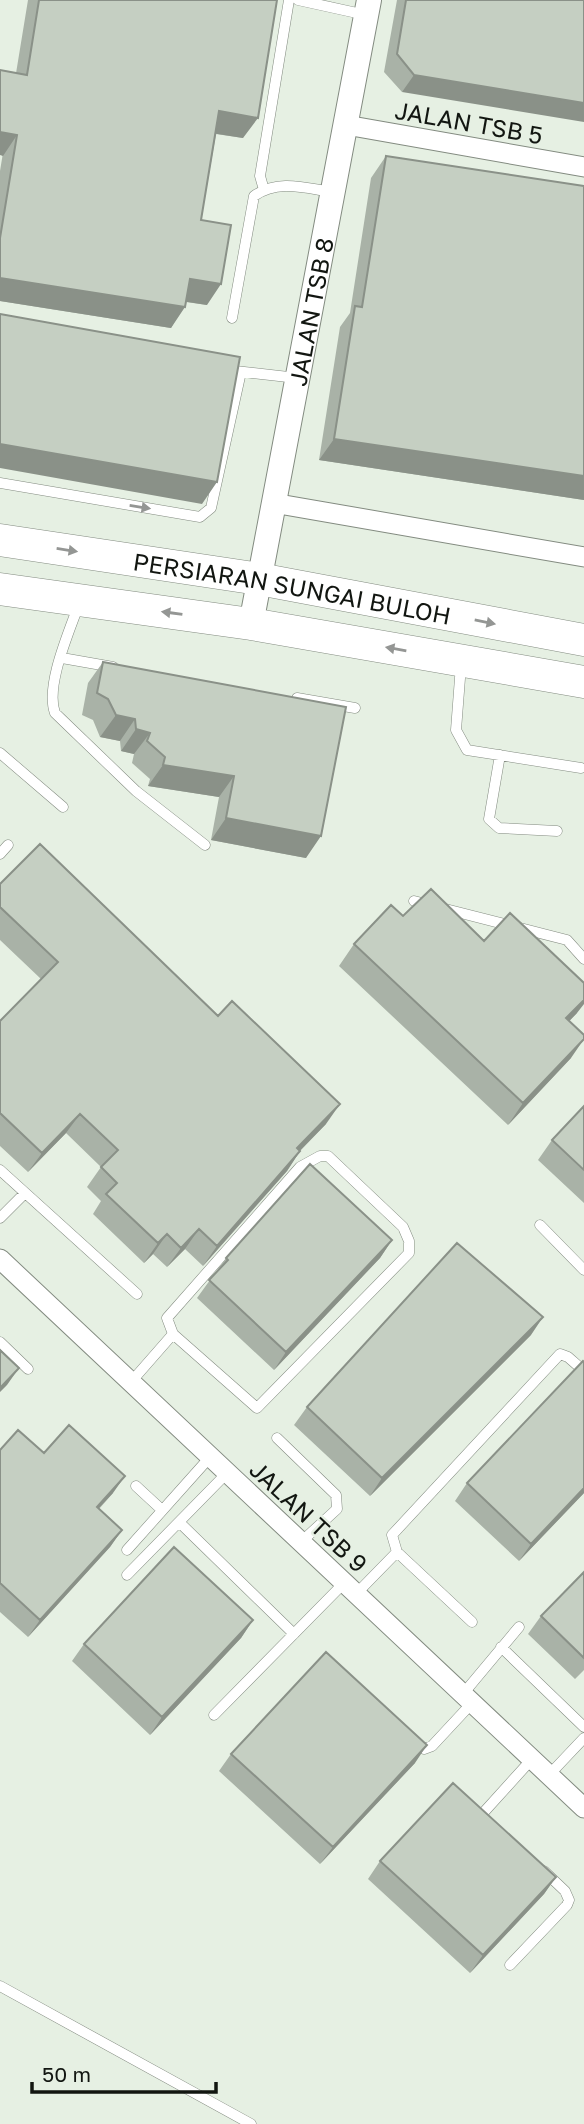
<svg xmlns="http://www.w3.org/2000/svg" width="584" height="2124" viewBox="0 0 584 2124" font-family="'Golos Text',sans-serif">
<style>
.lines{fill:none;stroke-linecap:round;stroke-linejoin:round}
.service-casing{stroke:#838b80;stroke-width:11}
.minor-casing{stroke:#838b80;stroke-width:21}
.tertiary-casing{stroke:#838b80;stroke-width:26}
.primary-casing{stroke:#838b80;stroke-width:33}
.service{stroke:#fff;stroke-width:10}
.minor{stroke:#fff;stroke-width:19}
.tertiary{stroke:#fff;stroke-width:24}
.primary{stroke:#fff;stroke-width:32}
.wall{fill:#a9b2a7}
.shaded-wall{fill:#8a9188}
.building{fill:#c5cfc2;stroke:#8a9188;stroke-width:2}
.oneway{fill:#949694}
.labels{text-anchor:middle;dominant-baseline:central;stroke-width:5;stroke-linejoin:round;paint-order:stroke}
.street-label{font-size:24px;fill:#121611;stroke:#e6f0e3}
</style>
<rect width="100%" height="100%" fill="#e6f0e3"/>
<g class="lines">
<g class="service-casing">
<path id="service" d="M298,0L366,15
M264,190L260,176L289,0
M232,318L254,196C278,179 305,188 332,192
M235,371L297,378
M0,483L200,517L211,508L241,372
M79,604C69,632 45,686 55,713L136,791L205,845
M62,658L113,667
M461,665L456,730L467,750L581,768
M297,698L355,708
M0,753L63,807
M500,755L489,819L499,828L557,831
M0,854L8,845
M414,901L567,940L584,959
M320,1156H328L403,1227L409,1241V1253L257,1408L173,1334L167,1318L300,1167Z
M0,1170L137,1294
M0,1218L24,1194
M540,1225L584,1270
M0,1342L28,1369
M131,1382L173,1334
M277,1438L336,1495L337,1509L301,1542
M136,1486L162,1510
M179,1522L294,1634
M127,1550L210,1457
M127,1575L227,1473
M356,1594L397,1552
M472,1622L397,1552L392,1535L560,1354L568,1357L584,1371
M501,1647L584,1727
M463,1694L519,1627
M214,1715L344,1583
M414,1742L424,1749L432,1746L472,1703
M549,1775L584,1738
M484,1812L532,1759
M510,1965L567,1905L569,1900L565,1891L544,1871
M0,1986L251,2124"/>
</g>
<g class="minor-casing">
<path id="minor" d="M346,125L584,167
M273,503L584,557
M0,1259L584,1808"/>
</g>
<g class="tertiary-casing">
<g id="tertiary">
<path id="s1" d="M251,624L369,0"/>
</g>
</g>
<g class="primary-casing">
<g id="primary">
<path id="s2" d="M0,540L259,579L584,640"/>
<path d="M0,589L251,624L584,682"/>
</g>
</g>
<use href="#service" class="service"/>
<use href="#minor" class="minor"/>
<use href="#tertiary" class="tertiary"/>
<use href="#primary" class="primary"/>
</g>
<path class="wall" d="M28,0H277L243,138L216,134L201,220L207,305L186,302L171,328L0,301V171Z
M397,0H584L402,92L384,72Z
M386,156L584,186V500L319,460L340,327L350,313L371,178Z
M103,662L346,707L306,858L211,840L219,797L148,786L150,779L132,763L134,754L121,751L120,741L100,737L93,720L82,715L88,683Z
M0,884L326,1124L300,1151L287,1171L203,1266L185,1249L167,1267L153,1254L144,1263L93,1214L101,1201L87,1187L101,1167L66,1133L28,1172L0,1146V1021L41,979L0,940Z
M403,916L484,941L577,1013L569,1021L571,1058L508,1125L339,966L354,944Z
M584,1106V1203L538,1160L552,1140Z
M392,1240L380,1258L274,1370L197,1298L226,1258Z
M531,1335L370,1496L294,1425L307,1407Z
M0,1450L44,1453L113,1493L99,1509L122,1530L110,1547L28,1637L0,1612Z
M467,1483L584,1493L519,1561L455,1501Z
M584,1572V1670L575,1679L528,1634L541,1616Z
M253,1620L241,1638L150,1735L72,1661L84,1644Z
M231,1754L415,1763L320,1864L219,1771Z
M380,1861L556,1877L544,1894L470,1973L368,1879Z"/>
<path class="shaded-wall" d="M414,75L584,103V122L402,92Z
M219,111L258,118L243,138L205,132Z
M0,132L17,135L3,156L0,155Z
M0,278L185,307L171,328L0,301Z
M190,279L221,284L207,305L175,300Z
M334,439L584,476V500L319,460Z
M0,444L217,482L202,504L0,468Z
M116,715L135,719L120,741L100,737Z
M136,729L150,733L134,754L121,751Z
M163,765L234,776L219,797L148,786Z
M226,818L321,836L306,858L211,840Z
M584,1000V1004L577,1013L551,1040L566,1018Z
M584,1039L571,1058L508,1125L523,1103Z
M340,1104L326,1124L283,1168L297,1148Z
M80,1114L66,1133L28,1172L42,1153Z
M300,1151L287,1171L203,1266L217,1246Z
M199,1229L185,1249L167,1267L181,1248Z
M167,1234L153,1254L144,1263L158,1243Z
M392,1240L380,1258L274,1370L286,1352Z
M543,1317L531,1335L370,1496L382,1478Z
M19,1368L7,1385L0,1392V1388Z
M125,1476L113,1493L84,1524L97,1507Z
M584,1488V1493L519,1561L531,1544Z
M122,1530L110,1547L28,1637L40,1620Z
M253,1620L241,1638L150,1735L162,1717Z
M427,1745L415,1763L320,1864L333,1847Z
M556,1877L544,1894L470,1973L483,1955Z"/>
<path class="building" d="M39,0H277L258,118L219,111L201,220L231,225L221,284L190,279L185,307L0,278V238L17,135L0,132V70L27,75Z
M406,0H584V103L414,75L397,54Z
M386,156L584,186V476L334,439L355,306L362,307Z
M0,314L240,357L217,482L0,444Z
M103,662L346,707L321,836L226,818L234,776L163,765L165,757L147,741L150,733L136,729L135,719L116,715L108,699L97,693Z
M40,844L218,1016L232,1001L340,1104L297,1148L300,1151L217,1246L199,1229L181,1248L167,1234L158,1243L106,1194L117,1183L101,1167L118,1150L80,1114L42,1153L0,1113V1021L58,962L0,907V884Z
M431,889L484,941L510,913L584,983V1000L566,1018L584,1035V1039L523,1103L354,944L391,905L403,916Z
M584,1106V1170L552,1140Z
M310,1164L392,1240L286,1352L209,1280L228,1260L226,1258Z
M457,1243L543,1317L382,1478L307,1407Z
M0,1350L19,1368L0,1388Z
M583,1361L584,1362V1488L531,1544L467,1483Z
M69,1425L125,1476L97,1507L122,1530L40,1620L0,1583V1450L18,1430L44,1453Z
M174,1547L253,1620L162,1717L84,1644Z
M584,1572V1658L541,1616Z
M326,1652L427,1745L333,1847L231,1754Z
M453,1783L556,1877L483,1955L380,1861Z"/>
<defs><path id="oneway-solid" d="M-6-.8H1V-3.2L6.5 0L1 3.2V.8H-6Z" transform="scale(1.75)"/></defs>
<g class="oneway">
<use href="#oneway-solid" transform="translate(140 507) rotate(9)"/>
<use href="#oneway-solid" transform="translate(67 550) rotate(9)"/>
<use href="#oneway-solid" transform="translate(172 613) rotate(-172)"/>
<use href="#oneway-solid" transform="translate(485 622) rotate(11)"/>
<use href="#oneway-solid" transform="translate(396 649) rotate(-170)"/>
</g>
<g class="labels">
<g class="street-label">
<text transform="translate(469 122) rotate(10)">JALAN TSB 5</text>
<text stroke="none"><textPath href="#s1" startOffset="318">JALAN TSB 8</textPath></text>
<text stroke="none"><textPath href="#s2" startOffset="296">PERSIARAN SUNGAI BULOH</textPath></text>
<text transform="translate(309 1516) rotate(43)">JALAN TSB 9</text>
</g>
</g>
<path d="M32 2082v10h184v-10" fill="none" stroke="#121611" stroke-width="3.5"/>
<text x="42" y="2082" font-size="21" fill="#121611" stroke="#e6f0e3" stroke-width="5" paint-order="stroke">50 m</text>
</svg>
